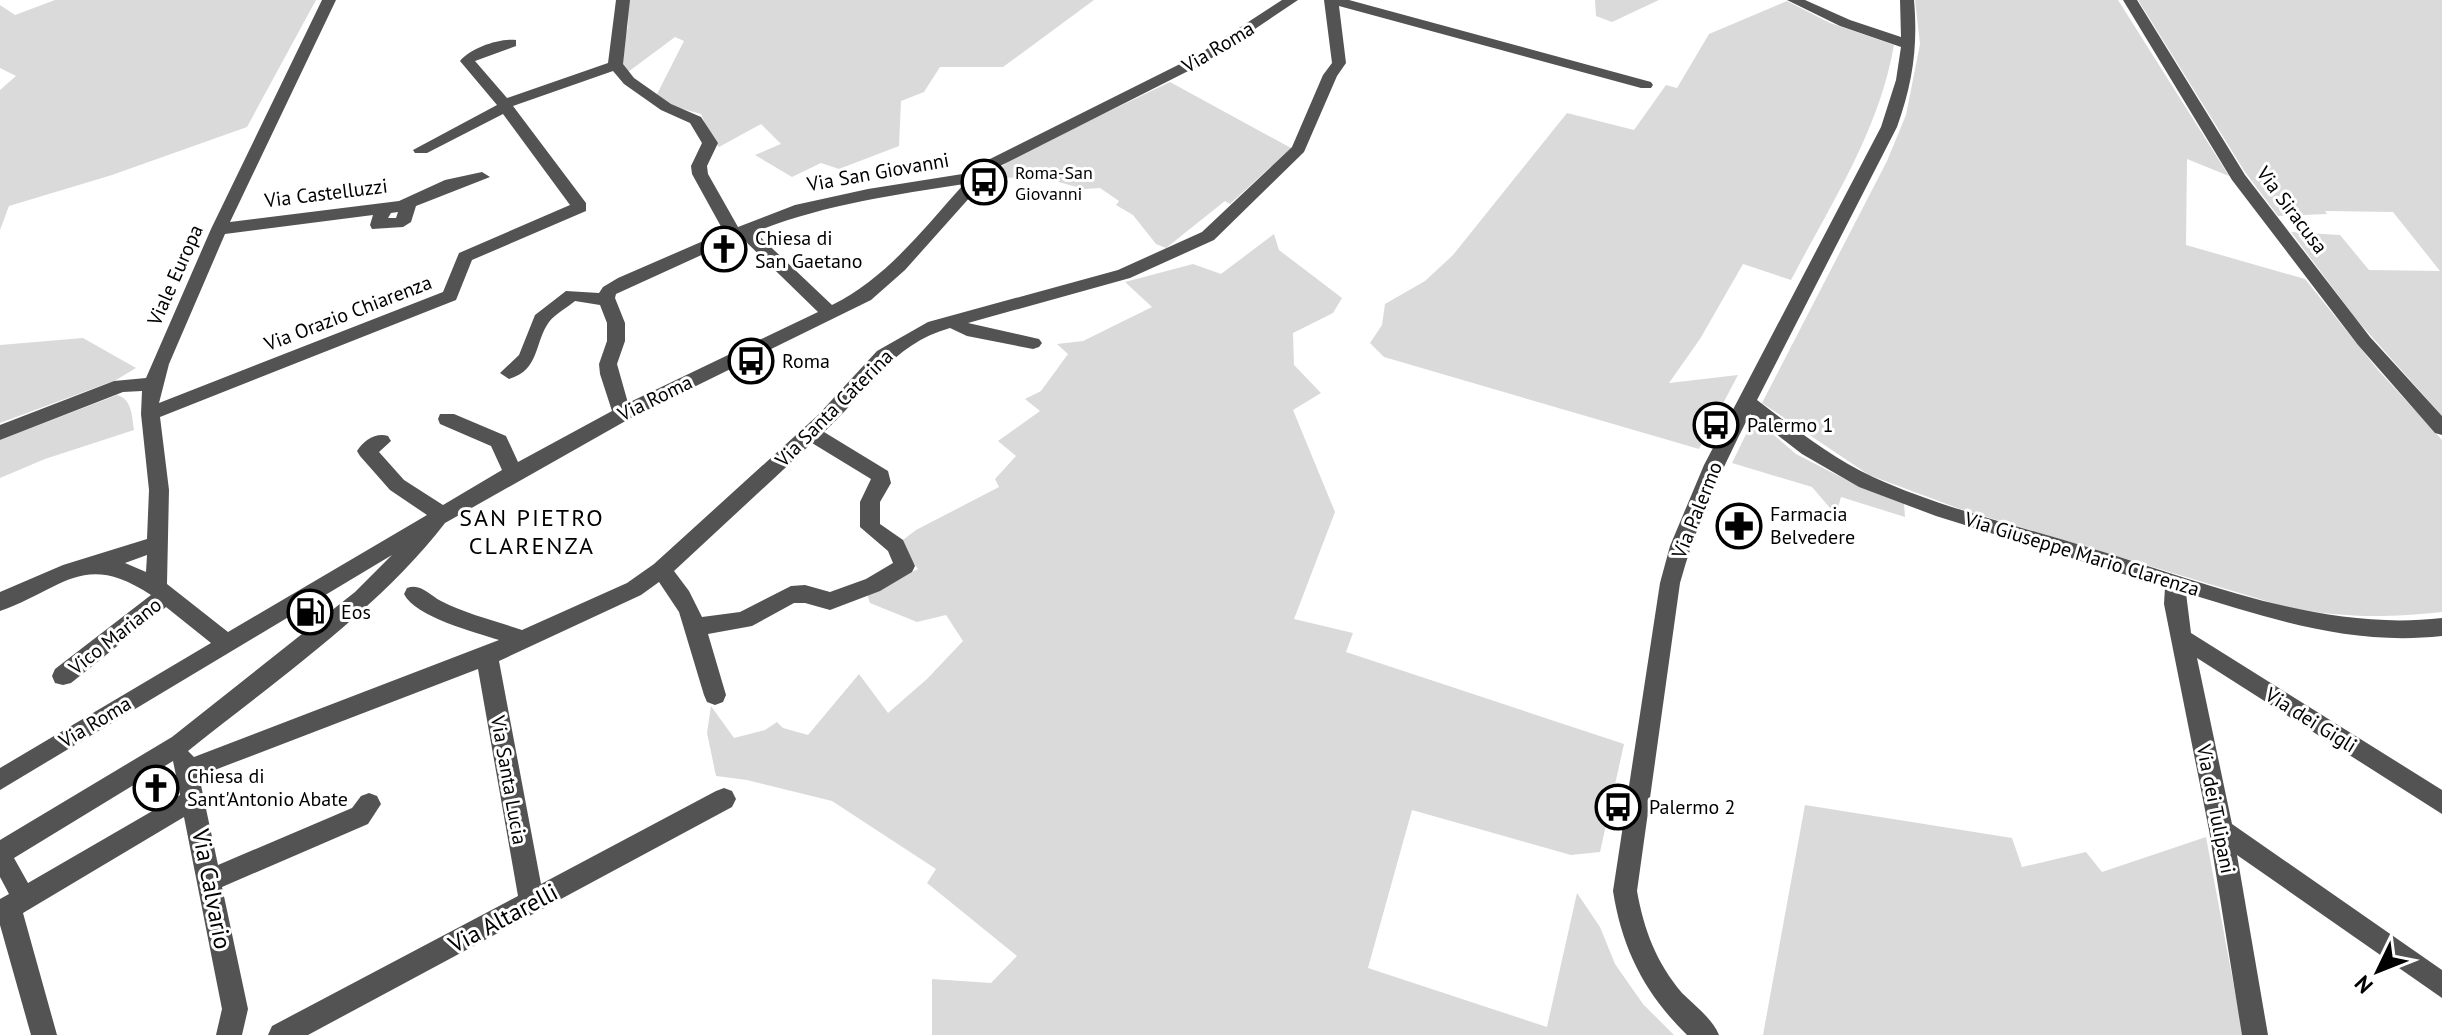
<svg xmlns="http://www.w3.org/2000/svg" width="2442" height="1035" viewBox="0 0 2442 1035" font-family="'PT Sans',sans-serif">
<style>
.green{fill:#dadada}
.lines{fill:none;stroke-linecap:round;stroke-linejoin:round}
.minor{fill:#535353;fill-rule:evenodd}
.labels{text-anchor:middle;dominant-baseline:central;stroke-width:6;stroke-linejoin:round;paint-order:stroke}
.far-poi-label{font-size:18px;fill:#000;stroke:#fff;text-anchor:start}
.street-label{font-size:20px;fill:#000;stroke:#fff}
.poi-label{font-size:20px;fill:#000;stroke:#fff;text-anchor:start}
.quarter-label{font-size:24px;letter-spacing:2px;fill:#000;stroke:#fff}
.near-street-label{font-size:24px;fill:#000;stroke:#fff}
</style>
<rect width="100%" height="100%" fill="#fff"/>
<path class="green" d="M55,0H316L247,127L112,175L9,206L0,230V90L16,76L0,68V5L15,15Z
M629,0H1094L1003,67H940L924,92L901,101L899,146L839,169L821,163L792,177L755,155L781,144L761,124L719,147L712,139L701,114L672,106L657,94L684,41L675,37L628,72L619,58L628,27Z
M1595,0H1659L1612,22L1596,16Z
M1915,0H2118L2229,176L2187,159L2186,245L2305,279L2378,370L2442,440V612C2382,618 2345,618 2286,607L1960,509L1869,475L1762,403L1887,161L1906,115L1920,44Z
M2138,0H2442V416L2356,319L2291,232L2340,235L2369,270L2440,271L2393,212L2325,211L2327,214L2278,216L2245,172Z
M1787,1L1830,23L1894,45C1879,131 1831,204 1791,280L1743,264L1700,339L1669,383L1738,375L1699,449L1384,357L1370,343L1382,325L1385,304L1425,281L1453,255L1567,113L1634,130L1666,85L1677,88L1709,34Z
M1170,82L1291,148L1230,204L1225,201L1166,248L1156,244L1133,215L1116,205L1119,201L1100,188L1084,189L1037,176L987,179L1012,158Z
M1274,234L1279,250L1342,298L1333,313L1293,333L1294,365L1321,393L1293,410L1335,512L1294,619L1353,633L1346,652L1624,744L1600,852L1571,855L1412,810L1368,968L1547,1027L1577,893L1600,927L1615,964L1643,1004L1674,1035H932V979L991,983L1017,956L927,883L936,869L832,801L747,780L716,776L707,733L711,706L734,738L765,730L777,722L783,728L808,735L859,674L888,713L927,679L963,641L946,615L917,622L870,603L867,594L918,569L899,543L916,530L999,487L995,479L1016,456L998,441L1040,411L1025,399L1041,391L1068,354L1057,344L1083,341L1152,307L1125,282L1193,264L1221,274Z
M83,338L136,368L116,380L0,423V345Z
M117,395C132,399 132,416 134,430L45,459L0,478V440Z
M1754,418L1796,454L1860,487L1904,503L1905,517L1841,497L1836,515L1812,487L1732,463Z
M1805,805L2012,838L2022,867L2086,852L2102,872L2206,837L2243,1035H1763Z"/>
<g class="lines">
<path class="minor" d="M322,0H336L230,222L399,201L445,180L482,172L490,177L416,206L411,222L403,227L372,229L370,225L373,215L225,234L169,364L159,403L443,292L459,253L570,205L503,114L427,153H415L413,150L497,105L460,61C471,48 499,38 516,40V46L475,61L507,98L608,63L616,0H630L623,64L634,78L671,104L701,117L718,143L707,166L708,174L738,227L795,205L868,189L975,172L984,162L1196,56L1282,0H1298L1206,62L996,168L905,270L871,300L629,419L445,523C378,610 274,682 188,751L194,757L499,640C475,632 415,617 404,594L407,588C421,583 429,595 441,601C466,614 496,621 522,630L627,583L654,564L818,415L877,351L928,322L1118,270L1202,232L1292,147L1323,75L1332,63L1324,0H1349L1651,82L1653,85L1651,88H1641L1339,6L1346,63L1337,76L1304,152L1214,240L1130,278L968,323L1039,339L1042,343L1039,347L1033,349L967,336L950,328C891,344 866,394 824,432L888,471L891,483L880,502V524L903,540L915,566L912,572L880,591L830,610L805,603H794L752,626L708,634L726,695L723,702L715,705L707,702L704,695L679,612L659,582L641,595L499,661L541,884L716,791L724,788L732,791L736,799L732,807L308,1035H268L272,1026L518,896L478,669L199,776L218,865L352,808L361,796L369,793L377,796L381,804L368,824L222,887L248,1009L242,1035H216L222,1009L184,817L23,913L57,1035H31L0,925V899L9,894L0,877V840L172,737L355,592L392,555L0,790V768L211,643L166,607L71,683L63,685L55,683L52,676L55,669L151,595C83,550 63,589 0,611V592L63,565L147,539L149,490L141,414L142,391L123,392L0,440V425L114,381L146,378L211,229ZM613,71L624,84L661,110L690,123L702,143L691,166L692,174L724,232L618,278L603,287L599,293L566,291L535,315L519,355L500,373L509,379C540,370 534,343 549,322C555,314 568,307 575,301L600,305L607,323V341L599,364L600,374L612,411L518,462L506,436L454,414H440L438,419L440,424L491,446L502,470L443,505L404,480L379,452L391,441L388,436C376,432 363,441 357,451L360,456L390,490L427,515L228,632L167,584L169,490L160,417L456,300L472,260L586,211V203L513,106ZM964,184C924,228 887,278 832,305L755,232C822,205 893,195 964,184ZM398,212L396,218H388L391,213ZM741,237L818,312L628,403L617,364L625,341V323L615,298L616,294ZM812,443L871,479L860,502V527L888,551L893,563L866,579L830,592L805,585L791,586L740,612L702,617L689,591L674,571ZM147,555L146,572L125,563ZM173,761L180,795L28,883L14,858Z
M1787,0H1805L1850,20L1901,37L1900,0H1914C1918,46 1913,82 1897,127L1757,400C1794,428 1831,457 1873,477C1941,508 2016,525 2087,547C2202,581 2320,632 2442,618V636C2351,646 2272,619 2186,593L2191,633L2442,790V814L2197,658L2232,824L2442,970V998L2237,855L2268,1035H2242L2209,830L2164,604L2165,587L1936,516L1859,487L1802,454L1750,414C1722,469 1696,524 1680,583L1637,891C1644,930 1656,962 1682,993C1695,1006 1712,1018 1719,1035H1687C1645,994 1622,949 1613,891L1660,583L1670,546L1704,465L1881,127L1896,80L1901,47L1840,26Z
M2123,0H2137L2245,175L2370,337L2442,416V435L2435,433L2358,345L2232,180Z"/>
</g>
<defs>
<g id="bus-ring" transform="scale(2.3)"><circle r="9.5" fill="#fff" stroke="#000" stroke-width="1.5"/><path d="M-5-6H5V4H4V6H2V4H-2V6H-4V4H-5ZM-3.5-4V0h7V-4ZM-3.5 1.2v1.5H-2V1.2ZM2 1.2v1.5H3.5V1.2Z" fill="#000"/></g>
<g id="church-ring" transform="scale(2.3)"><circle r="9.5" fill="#fff" stroke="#000" stroke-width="1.5"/><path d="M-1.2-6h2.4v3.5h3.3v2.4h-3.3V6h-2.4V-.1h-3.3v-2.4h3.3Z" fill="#000"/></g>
<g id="pharmacy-ring" transform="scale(2.3)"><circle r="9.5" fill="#fff" stroke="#000" stroke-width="1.5"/><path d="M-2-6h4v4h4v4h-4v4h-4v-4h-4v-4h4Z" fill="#000"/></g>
<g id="fuel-ring" transform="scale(2.3)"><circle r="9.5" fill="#fff" stroke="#000" stroke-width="1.5"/><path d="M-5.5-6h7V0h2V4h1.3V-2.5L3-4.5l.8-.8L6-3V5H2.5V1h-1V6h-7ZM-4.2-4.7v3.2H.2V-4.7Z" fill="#000"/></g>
</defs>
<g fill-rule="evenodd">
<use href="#bus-ring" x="984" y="182"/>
<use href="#church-ring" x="724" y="249"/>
<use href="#bus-ring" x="751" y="361"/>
<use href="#bus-ring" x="1716" y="425"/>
<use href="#pharmacy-ring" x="1739" y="526"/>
<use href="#fuel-ring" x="310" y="612"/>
<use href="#church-ring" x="156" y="788"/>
<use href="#bus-ring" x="1618" y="807"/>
</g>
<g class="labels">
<g class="far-poi-label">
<text x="1015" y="172">Roma-San<tspan x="1015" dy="21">Giovanni</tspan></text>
</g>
<g class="street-label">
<text transform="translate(1218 47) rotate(-31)">Via Roma</text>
<text transform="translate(878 172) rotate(-10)">Via San Giovanni</text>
<text transform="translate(326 193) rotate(-7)">Via Castelluzzi</text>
<text transform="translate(2292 210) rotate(53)">Via Siracusa</text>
<text transform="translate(175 275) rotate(-66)">Viale Europa</text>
<text transform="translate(348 313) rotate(-21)">Via Orazio Chiarenza</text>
<text transform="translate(655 398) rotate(-26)">Via Roma</text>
<text transform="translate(834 408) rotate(-45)">Via Santa Caterina</text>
<text transform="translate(1697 510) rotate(-68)">Via Palermo</text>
<text transform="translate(2082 554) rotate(17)">Via Giuseppe Mario Clarenza</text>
<text transform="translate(115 636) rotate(-38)">Vico Mariano</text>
<text transform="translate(2311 720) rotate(32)">Via dei Gigli</text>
<text transform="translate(95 722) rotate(-31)">Via Roma</text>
<text transform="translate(509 780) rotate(80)">Via Santa Lucia</text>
<text transform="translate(2216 809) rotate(79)">Via dei Tulipani</text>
</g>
<g class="poi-label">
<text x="755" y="238">Chiesa di<tspan x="755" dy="23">San Gaetano</tspan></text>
<text x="782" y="361">Roma</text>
<text x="1747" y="425">Palermo 1</text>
<text x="1770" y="514">Farmacia<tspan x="1770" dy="23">Belvedere</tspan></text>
<text x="341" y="612">Eos</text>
<text x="187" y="776">Chiesa di<tspan x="187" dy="23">Sant'Antonio Abate</tspan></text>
<text x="1649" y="807">Palermo 2</text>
</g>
<g class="quarter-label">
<text x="532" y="517">SAN PIETRO<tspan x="532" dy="28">CLARENZA</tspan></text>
</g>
<g class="near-street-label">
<text transform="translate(212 889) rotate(79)">Via Calvario</text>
<text transform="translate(503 918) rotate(-28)">Via Altarelli</text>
</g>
</g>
<g transform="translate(2378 971) rotate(227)" stroke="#ffffff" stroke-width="6" paint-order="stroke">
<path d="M0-6L14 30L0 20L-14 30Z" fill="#000000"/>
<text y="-12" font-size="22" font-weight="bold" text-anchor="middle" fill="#000000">N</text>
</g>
</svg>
